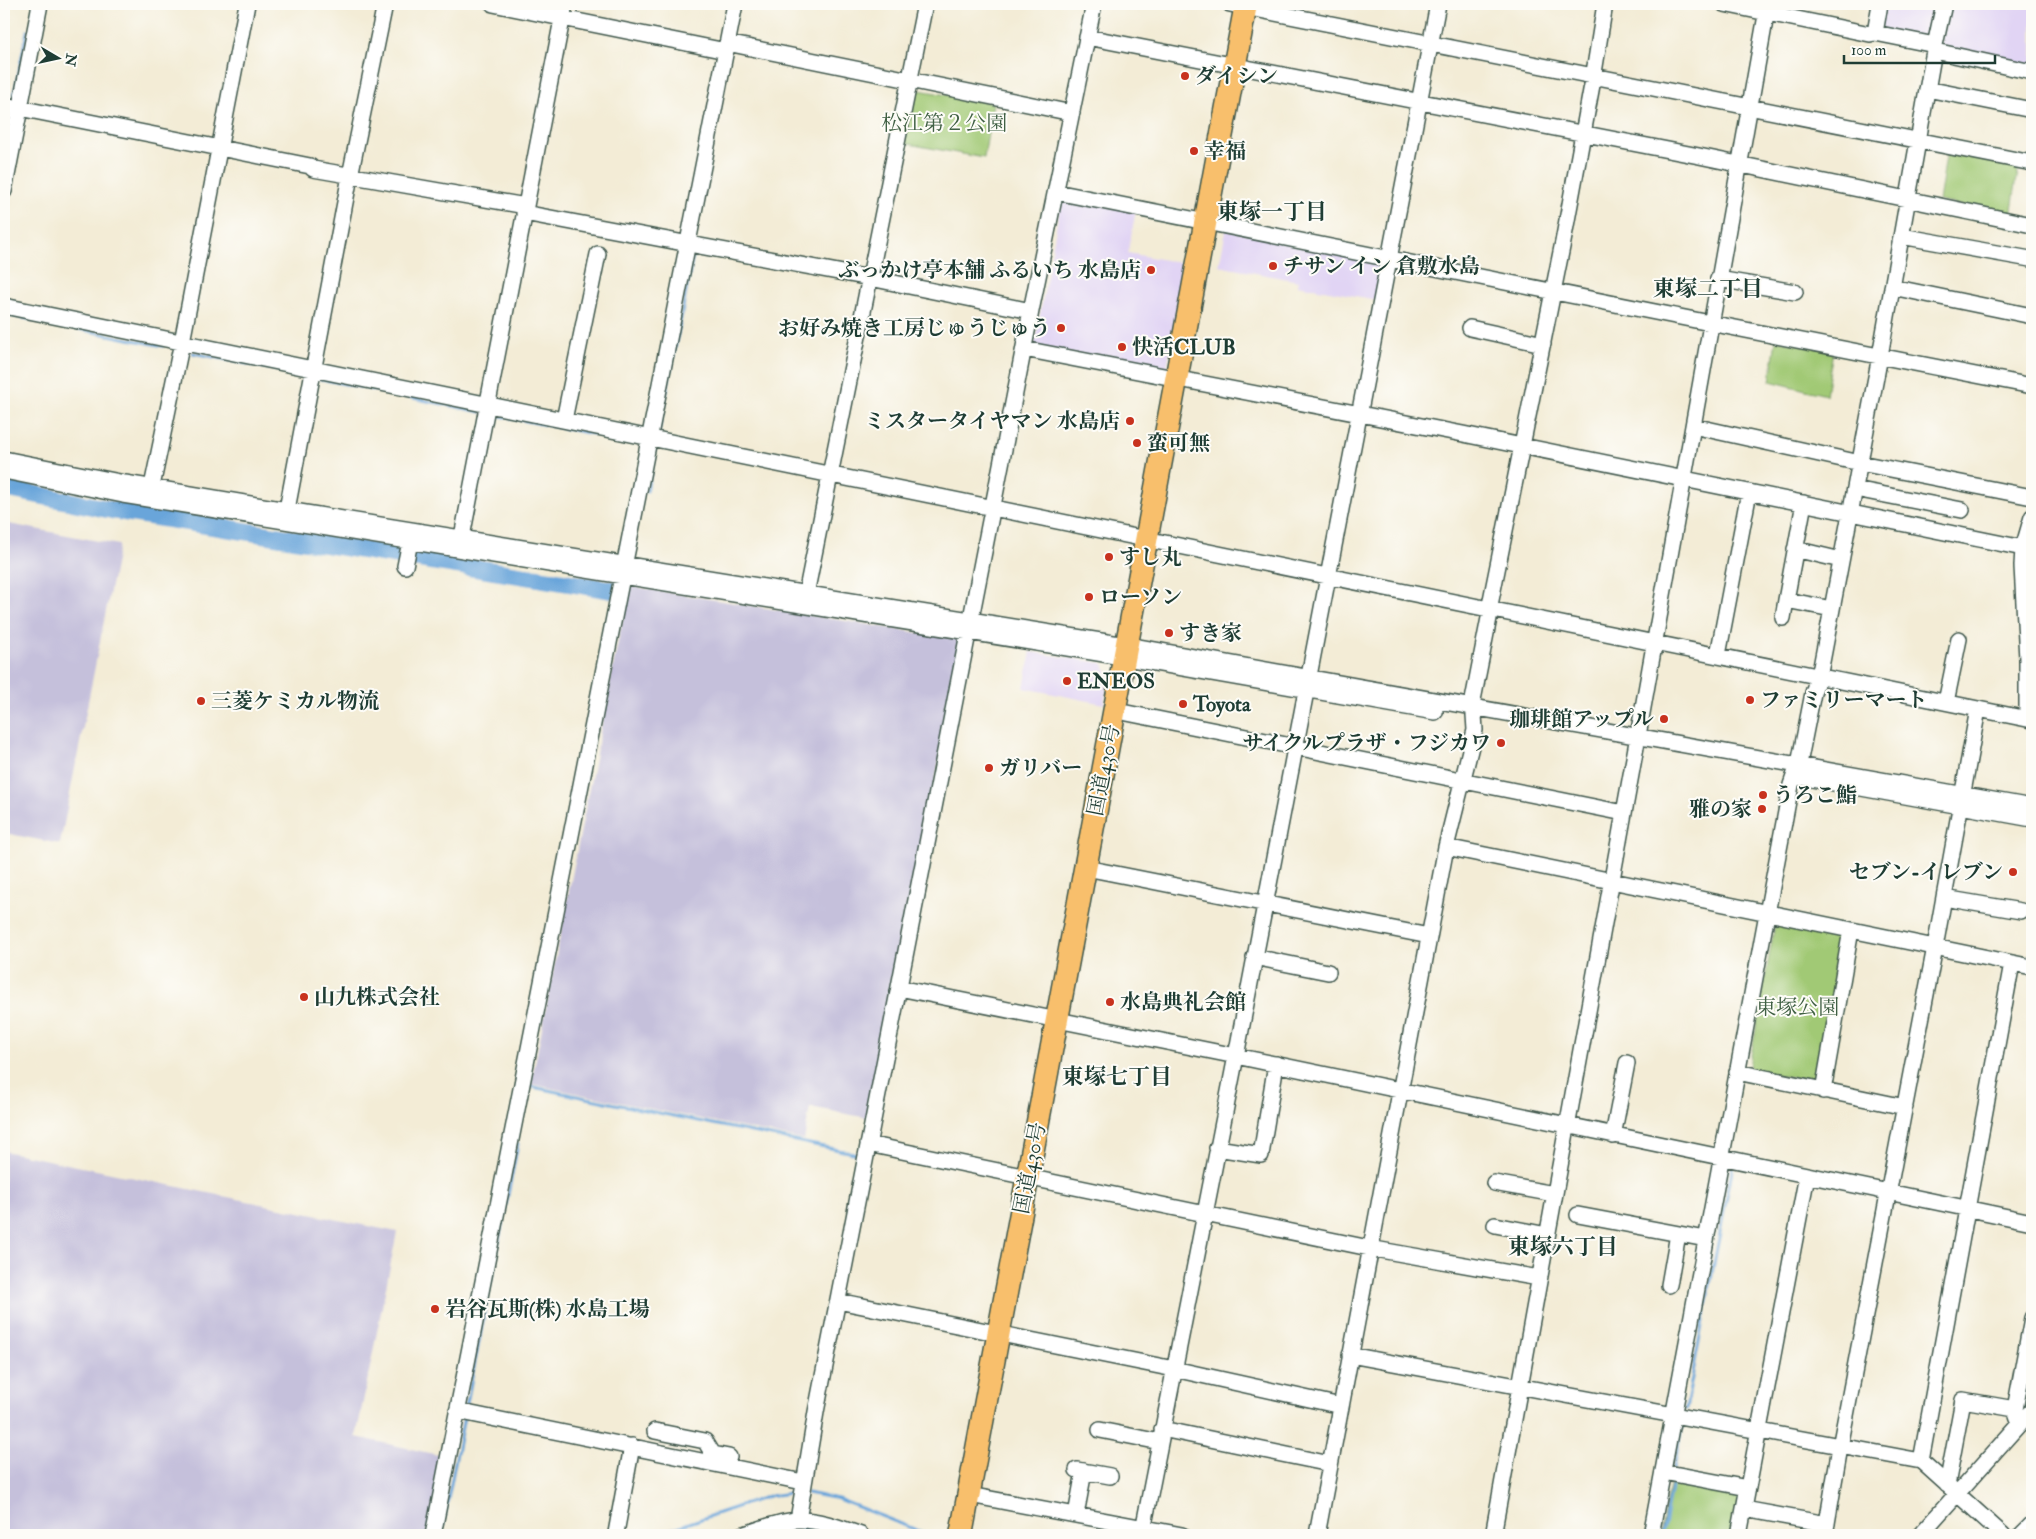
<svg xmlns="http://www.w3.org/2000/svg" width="2036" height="1539" viewBox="0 0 2036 1539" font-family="'IM FELL Double Pica','Noto Serif JP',serif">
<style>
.built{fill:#e1d4f4}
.industrial{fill:#c5c0db}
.green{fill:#a1c975;stroke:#608354}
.water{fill:#69a5da;stroke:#447187}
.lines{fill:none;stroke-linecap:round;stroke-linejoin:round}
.stream{stroke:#69a5da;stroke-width:3}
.river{stroke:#69a5da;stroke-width:18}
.minor-casing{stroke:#3f574c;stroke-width:18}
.highway-casing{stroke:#3f574c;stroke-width:25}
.minor{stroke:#fff;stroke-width:15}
.highway{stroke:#f8bf6c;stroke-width:22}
.poi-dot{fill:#c8321e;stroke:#fdfcf7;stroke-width:2}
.labels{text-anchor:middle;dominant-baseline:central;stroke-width:4;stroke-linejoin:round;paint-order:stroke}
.poi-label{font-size:21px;font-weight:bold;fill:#1f3d34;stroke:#fdfcf7;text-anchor:start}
.park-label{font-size:21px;fill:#406044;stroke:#fdfcf7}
.street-label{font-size:21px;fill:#1f3d34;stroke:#fdfcf7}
.neighbourhood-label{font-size:22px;font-weight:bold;fill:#1f3d34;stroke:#fdfcf7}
</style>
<rect width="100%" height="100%" fill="#fdfcf7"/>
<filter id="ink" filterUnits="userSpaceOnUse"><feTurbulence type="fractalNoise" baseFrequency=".02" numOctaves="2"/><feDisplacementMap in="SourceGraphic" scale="10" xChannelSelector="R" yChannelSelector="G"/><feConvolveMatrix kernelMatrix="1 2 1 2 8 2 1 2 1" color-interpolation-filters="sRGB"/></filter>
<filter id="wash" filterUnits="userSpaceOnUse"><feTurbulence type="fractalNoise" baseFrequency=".0096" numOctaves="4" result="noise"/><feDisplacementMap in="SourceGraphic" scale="20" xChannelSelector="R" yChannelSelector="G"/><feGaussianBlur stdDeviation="1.12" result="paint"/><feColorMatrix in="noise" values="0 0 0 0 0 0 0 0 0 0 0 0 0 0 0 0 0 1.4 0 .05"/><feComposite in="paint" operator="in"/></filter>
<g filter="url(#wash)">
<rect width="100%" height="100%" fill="#f3ecd6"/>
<path class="built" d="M1885,4H1941L1934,41L1884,31L1881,26Z
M1948,4H2032V69L1940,49Z
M1062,196L1136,210L1128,253L1187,264L1166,372L1034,347Z
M1226,230L1384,260L1377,300L1297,285L1298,281L1219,266Z
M1031,652L1102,663L1109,674L1104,704L1024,688Z"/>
<path class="industrial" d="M4,523L119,545L60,844L4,833Z
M629,586L963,640L868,1118L810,1107L804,1140L531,1084Z
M4,1151L397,1232L356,1437L443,1456L429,1535H4Z"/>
<path class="green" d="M913,89L993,103L984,158L903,143Z
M1947,150L2019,164L2011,216L1939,201Z
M1776,340L1833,351L1826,395L1770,381Z
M1779,922L1843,934L1820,1082L1751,1071L1749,1066L1775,924Z
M1670,1480L1742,1493L1734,1535H1660Z"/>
<path class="water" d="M798,1526L816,1527L844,1535H775L797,1530Z"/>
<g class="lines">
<path class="stream" d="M13,101L27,31
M4,314L163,346
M193,353L307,376
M316,378L481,412
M490,414L614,438
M658,435L694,251
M647,491L656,443
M286,538L287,532
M528,1086L858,1154
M466,1408L518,1144
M1686,1409L1733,1165
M1674,1468L1682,1426
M807,1493L838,1499L929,1535
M2026,1520L2032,1513
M441,1535L464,1417
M654,1535L769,1496L798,1492
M1662,1535L1672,1482"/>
<path class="river" d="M4,488L112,510L613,590"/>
</g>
</g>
<g filter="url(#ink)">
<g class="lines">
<g class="minor-casing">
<path id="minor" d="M493,4L726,51
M1230,4L2032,163
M1724,4L1870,34L1875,33
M1087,37L1699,156L2032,225
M727,43L1072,113
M1935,45L1944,4
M1935,51L2032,72
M1927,89L2032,110
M4,105L310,166L313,169L526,206
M4,191L40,4
M1056,192L1710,323L2032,386
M524,213L870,278L1031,311
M1901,236L2030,259
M1718,279L1795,292
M1892,287L2032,316
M4,306L2032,720
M1470,328L1543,344
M1024,349L1463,434L2023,548
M564,420L598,254
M1693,426L1860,463L2032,497
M4,459L125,483L287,510L1138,647L2032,807
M4,471L123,495L1098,653L1435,712
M1855,489L1962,510
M150,496L182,342L247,4
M1804,503L1786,600L1832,609
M285,520L350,176L385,4
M460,547L565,4
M1795,549L1841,560
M405,566L412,532
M804,604L925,4
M1783,618L1786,600
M1718,655L1749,492
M1946,702L1959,639
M1127,713L1624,813
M2027,719V659L2022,566L2023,548L2032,517
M1795,776L2032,819
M1446,847L2032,967
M1096,870L1429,936
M1944,898L2021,911
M1254,957L1328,972
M899,988L1236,1056L2032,1222
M1737,1072L1905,1107
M1823,1091L1851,930
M1613,1136L1627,1063
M868,1144L1369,1248L1539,1278
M1217,1148L1261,1155L1276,1064
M1494,1183L1554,1194
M1578,1215L1706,1239
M1495,1225L1547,1235
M1669,1285L1678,1234
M838,1301L1174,1369L1341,1406
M1350,1355L1921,1461L2003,1535
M457,1411L803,1482
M2018,1418L2015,1409L2032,1318
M1162,1429L1330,1464
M1100,1430L1160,1442
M655,1431L705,1441L713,1454L729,1457
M1921,1461L2012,963
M1077,1470L1110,1476
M1663,1472L1748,1488
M1947,1485L1963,1400L2015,1409
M980,1497L1182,1535
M1744,1509L1827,1524
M1076,1515L1084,1471
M798,1520L816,1412L1031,311L1094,4
M616,1533L632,1446
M433,1535L735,4
M741,1535C759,1530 778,1521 797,1520C818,1519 841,1528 861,1535
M1142,1535L1236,1056L1438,4
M1317,1535L1446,847L1475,730L1473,700L1489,618L1491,600L1563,242L1592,85L1605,4
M1493,1535L1636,747L1768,4
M1651,1535L1791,785L1800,759L1813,693L1821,667L1880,356L1935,45L1875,33L1880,4
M1739,1535L1807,1175
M1825,1535L1840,1447L1935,947L1978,709
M1920,1535L2032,1410
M2021,1535L2032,1524"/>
</g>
<g class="highway-casing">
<path id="highway" d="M961,1535L1246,4"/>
</g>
<use href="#minor" class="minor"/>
<use href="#highway" class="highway"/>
</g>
</g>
<g class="poi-dot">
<circle cx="1185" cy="76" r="5"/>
<circle cx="1194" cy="151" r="5"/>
<circle cx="1273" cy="266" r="5"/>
<circle cx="1151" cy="270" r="5"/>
<circle cx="1061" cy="328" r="5"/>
<circle cx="1122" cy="347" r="5"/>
<circle cx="1130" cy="421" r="5"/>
<circle cx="1137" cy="443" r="5"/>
<circle cx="1109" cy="557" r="5"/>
<circle cx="1089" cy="597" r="5"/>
<circle cx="1169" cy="633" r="5"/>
<circle cx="1067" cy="681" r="5"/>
<circle cx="1750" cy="700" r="5"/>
<circle cx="201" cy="701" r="5"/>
<circle cx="1183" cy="704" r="5"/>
<circle cx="1664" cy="719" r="5"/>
<circle cx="1501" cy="743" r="5"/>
<circle cx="989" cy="768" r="5"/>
<circle cx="1763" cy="795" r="5"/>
<circle cx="1762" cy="809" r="5"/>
<circle cx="2013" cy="872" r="5"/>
<circle cx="304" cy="997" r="5"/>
<circle cx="1110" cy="1002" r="5"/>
<circle cx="435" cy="1309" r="5"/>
</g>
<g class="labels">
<g class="poi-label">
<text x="1195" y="76">ダイシン</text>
<text x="1204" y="151">幸福</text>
<text x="1283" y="266">チサン イン 倉敷水島</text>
<text x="1141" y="270" text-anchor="end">ぶっかけ亭本舗 ふるいち 水島店</text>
<text x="1051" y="328" text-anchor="end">お好み焼き工房じゅうじゅう</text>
<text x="1132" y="347">快活CLUB</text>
<text x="1120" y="421" text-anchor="end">ミスタータイヤマン 水島店</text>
<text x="1147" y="443">蛮可無</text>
<text x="1119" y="557">すし丸</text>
<text x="1099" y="597">ローソン</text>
<text x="1179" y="633">すき家</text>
<text x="1077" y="681">ENEOS</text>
<text x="1760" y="700">ファミリーマート</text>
<text x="211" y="701">三菱ケミカル物流</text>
<text x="1193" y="704">Toyota</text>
<text x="1654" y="719" text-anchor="end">珈琲館アップル</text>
<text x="1491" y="743" text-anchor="end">サイクルプラザ・フジカワ</text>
<text x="999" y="768">ガリバー</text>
<text x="1773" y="795">うろこ鮨</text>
<text x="1752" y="809" text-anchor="end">雅の家</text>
<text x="2003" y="872" text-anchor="end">セブン-イレブン</text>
<text x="314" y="997">山九株式会社</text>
<text x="1120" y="1002">水島典礼会館</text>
<text x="445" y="1309">岩谷瓦斯(株) 水島工場</text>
</g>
<g class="park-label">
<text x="944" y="123">松江第２公園</text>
<text x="1797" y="1007">東塚公園</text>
</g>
<g class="street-label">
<text transform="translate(1104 770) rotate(-79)">国道430号</text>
<text transform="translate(1030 1168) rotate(-79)">国道430号</text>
</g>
<g class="neighbourhood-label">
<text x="1272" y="212">東塚一丁目</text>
<text x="1708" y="289">東塚二丁目</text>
<text x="1117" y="1077">東塚七丁目</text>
<text x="1563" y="1247">東塚六丁目</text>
</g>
</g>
<rect width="2036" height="1539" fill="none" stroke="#fdfcf7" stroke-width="20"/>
<g transform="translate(58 58) rotate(99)" stroke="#fdfcf7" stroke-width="4" paint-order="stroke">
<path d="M0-4L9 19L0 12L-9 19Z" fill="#1f3d34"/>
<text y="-8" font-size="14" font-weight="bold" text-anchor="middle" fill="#1f3d34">N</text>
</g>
<path d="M1844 55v8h151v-8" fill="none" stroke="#1f3d34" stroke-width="2.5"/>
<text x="1851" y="55" font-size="15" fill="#1f3d34" stroke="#fdfcf7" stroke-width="4" paint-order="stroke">100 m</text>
</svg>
